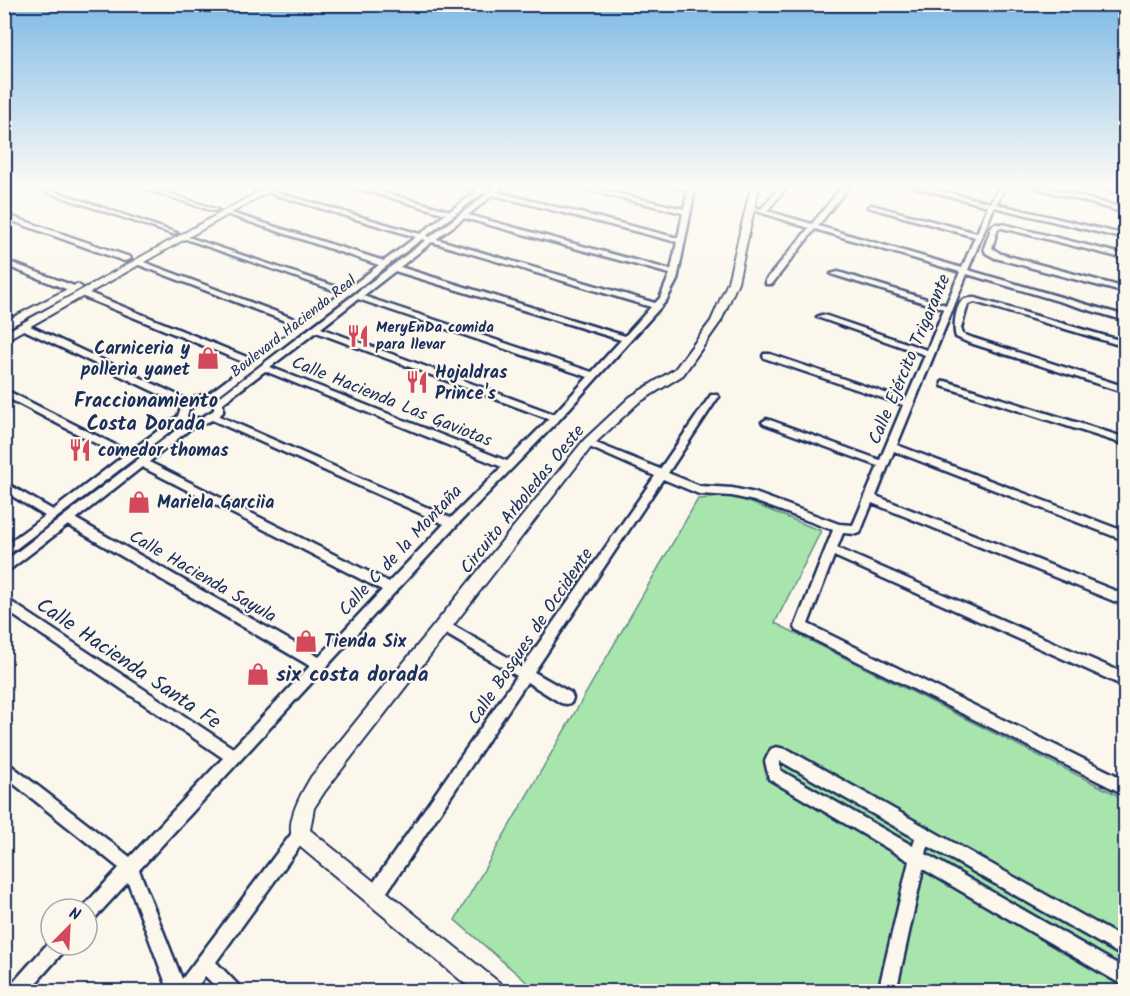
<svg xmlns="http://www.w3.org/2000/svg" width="1130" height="996" font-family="Kalam,sans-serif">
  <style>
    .green { fill: #a7e5ad; stroke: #618a86; stroke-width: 1.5 }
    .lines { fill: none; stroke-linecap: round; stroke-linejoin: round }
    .minor-casing { stroke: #1b2f5e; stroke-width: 5 }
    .tertiary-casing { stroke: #1b2f5e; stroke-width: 4 }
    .minor { fill: #fbf7ec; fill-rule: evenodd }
    .tertiary { fill: #fbf7ec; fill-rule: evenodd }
    .labels { text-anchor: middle; stroke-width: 4.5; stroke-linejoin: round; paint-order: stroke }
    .far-street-label { font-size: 15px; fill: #1b2f5e; stroke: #fbf7ec }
    .far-poi-label { font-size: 15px; font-weight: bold; fill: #1b2f5e; stroke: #fbf7ec; text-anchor: start }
    .poi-label { font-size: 18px; font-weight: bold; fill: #1b2f5e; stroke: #fbf7ec; text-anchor: start }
    .street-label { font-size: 18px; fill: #1b2f5e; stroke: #fbf7ec }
    .neighbourhood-label { font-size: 20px; font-weight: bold; fill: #1b2f5e; stroke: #fbf7ec }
    .near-street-label { font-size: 21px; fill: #1b2f5e; stroke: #fbf7ec }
    .near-poi-label { font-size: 21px; font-weight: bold; fill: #1b2f5e; stroke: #fbf7ec; text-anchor: start }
  </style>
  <rect width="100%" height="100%" fill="#fbf7ec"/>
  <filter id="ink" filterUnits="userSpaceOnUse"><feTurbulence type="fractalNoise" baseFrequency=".0167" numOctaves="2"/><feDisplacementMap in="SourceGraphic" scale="12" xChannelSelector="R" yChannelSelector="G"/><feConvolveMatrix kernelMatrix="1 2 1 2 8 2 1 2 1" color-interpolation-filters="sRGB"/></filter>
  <g filter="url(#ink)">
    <path class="green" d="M734 496 821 531 775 623 1125 799V991H537L455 920 698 499Z"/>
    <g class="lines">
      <g class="minor-casing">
        <path id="minor" d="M4 187H11L4 191Z
          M32 187H42L177 233 172 234Z
          M140 187H150L218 210 213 211Z
          M250 187H259V188L256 190Z
          M354 187H365L450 211 477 191 465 187H489L486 190 491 191 496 187H503L497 192 678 238 683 213 576 187H588L684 209 688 191 676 187H695V190L677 280 666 301 559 420 456 526 139 870 182 979 295 829 300 826 305 829 308 834 305 839 216 962 239 986 241 992H221L205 976 194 992H169L128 882 93 920 87 922V909H81L119 868 4 776V760L130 857 223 758 4 609V597L233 748 310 666 68 525 4 574V562L184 424 182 422 4 558V546L45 516 4 491V482L53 510 122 457 4 396V389L129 452 178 416 182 405 22 329V325H28L188 400 202 395H207L248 364 81 296V292H87L254 360 298 326 134 263 141 261 303 322 342 293 180 237 185 236 346 290 379 265 223 213 228 212 384 261 416 237 263 191 268 190 420 234 446 214ZM483 193 487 194 430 237 426 236ZM493 195 677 242 671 270 468 215ZM464 218 670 274 660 298 655 303 436 239ZM422 239 426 240 218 398 216 397ZM432 242 651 307 625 336 400 267ZM395 271 621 340 592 372 363 296ZM358 299 588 377 554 414 321 328ZM316 332 549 419 507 461 270 367ZM265 371 502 467 451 518 219 416 223 412V403ZM202 401 214 404V410L201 418H188L187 416 189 409ZM212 420 444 524 389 582 149 462 196 424H203ZM142 467 382 590 319 657 76 519Z
          M780 187H787L767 211 812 224 842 187H848L818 226 962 268 975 237 868 207 871 205 977 233 988 206 914 187H926L990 203 1000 187H1006L996 204 1126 235V239L994 207 968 270 1126 316V321L967 274 897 445 1126 532V541L894 451 876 496 1126 595V606L872 503 860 533 856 534 843 533 837 548 1126 674V687L834 556 808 624 1126 780V795L797 631 795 627 833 530 754 501 732 496 699 494 663 479 534 672 571 693 573 698 571 703 566 704 561 703 527 682 381 901 375 903 369 901 367 895 369 889 517 676 439 630 437 626 439 622 443 620 447 622 523 666 655 476 585 445 583 443 585 441H591L660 469 711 395H717L719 397 717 399 668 473 700 486 732 488 755 493 839 524 853 525 878 466 764 424 762 422 767 419 770 420 880 460 903 405 764 358 763 356 764 354H770L906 400 925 355 817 317 821 315H824L927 350 944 309 831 274 838 272 946 305 960 272 815 229 772 284H766V280L809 228 747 208 750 206 761 209Z
          M1034 187H1045L1126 209V213Z
          M4 214 130 257 131 259 124 261 4 218Z
          M995 224H1002L1126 255V259L1002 228H998L992 248 1001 254 1126 288V293L995 258 986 253 984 248 992 226Z
          M4 260 77 287 78 289 71 291 4 265Z
          M975 298 1126 342V347L975 302 968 304 961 328 963 334 973 338 1126 387V393L967 342 956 337C953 329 955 310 961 302 964 298 970 298 975 298Z
          M4 314 19 319 20 321 16 323 4 319Z
          M945 381 1126 438V445L942 386V382Z
          M776 747 789 750 1126 940V958L928 846 926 854 1126 969V987L923 869 896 992H878L909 861 769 779 765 761 771 749ZM780 761 915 838 913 846 780 770Z
          M51 940V945H66L64 951 28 992H8L10 986Z"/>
      </g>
      <g class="tertiary-casing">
        <path id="tertiary" d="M267 187H277L4 341V333Z
          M751 187H759L738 282 721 321 683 375 638 403 592 446 325 791 314 808 310 830 501 984 504 992H475L293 841C285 821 301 794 311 777L584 440 630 397 675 369 711 321 728 282Z
          M1099 187 1126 189V194L1100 189Z
          M77 284 82 287 80 289 4 330V322Z"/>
      </g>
      <use href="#minor" class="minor"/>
      <use href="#tertiary" class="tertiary"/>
    </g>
  </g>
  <linearGradient id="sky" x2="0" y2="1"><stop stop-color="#7fbae6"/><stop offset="0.57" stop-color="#fdfbf6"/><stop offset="1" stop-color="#fdfbf6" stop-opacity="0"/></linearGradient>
  <rect width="1130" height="327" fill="url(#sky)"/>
  <defs>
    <g id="restaurant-bare" transform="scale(1.8)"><path d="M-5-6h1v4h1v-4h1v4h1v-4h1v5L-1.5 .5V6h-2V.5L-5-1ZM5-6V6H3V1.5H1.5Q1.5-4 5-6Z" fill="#d1495b" stroke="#fbf7ec" stroke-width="2.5" paint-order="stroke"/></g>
    <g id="shop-bare" transform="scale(1.8)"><path d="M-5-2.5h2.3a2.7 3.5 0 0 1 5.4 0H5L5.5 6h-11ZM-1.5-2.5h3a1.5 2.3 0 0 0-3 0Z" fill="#d1495b" stroke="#fbf7ec" stroke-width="2.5" paint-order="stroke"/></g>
  </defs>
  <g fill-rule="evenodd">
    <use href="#restaurant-bare" x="358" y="336"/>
    <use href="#shop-bare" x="208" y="358"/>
    <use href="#restaurant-bare" x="417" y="382"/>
    <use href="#restaurant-bare" x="80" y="450"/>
    <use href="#shop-bare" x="139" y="502"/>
    <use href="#shop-bare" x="306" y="641"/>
    <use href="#shop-bare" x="258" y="674"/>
  </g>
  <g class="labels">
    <g class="far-street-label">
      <text transform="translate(293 326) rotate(-38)" y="5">Boulevard Hacienda Real</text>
    </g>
    <g class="far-poi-label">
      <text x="376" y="332">MeryEnDa comida<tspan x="376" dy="17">para llevar</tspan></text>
    </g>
    <g class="poi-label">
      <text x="190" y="354" text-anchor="end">Carniceria y<tspan x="190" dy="21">polleria yanet</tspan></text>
      <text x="435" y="378">Hojaldras<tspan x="435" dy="21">Prince's</tspan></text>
      <text x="98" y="456">comedor thomas</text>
      <text x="157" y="508">Mariela Garciia</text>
      <text x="324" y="647">Tienda Six</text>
    </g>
    <g class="street-label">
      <text transform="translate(909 359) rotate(-67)" y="6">Calle Ejército Trigarante</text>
      <text transform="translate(392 401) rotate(22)" y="6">Calle Hacienda Las Gaviotas</text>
      <text transform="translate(522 499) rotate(-51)" y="6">Circuito Arboledas Oeste</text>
      <text transform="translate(400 550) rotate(-47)" y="6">Calle C de la Montaña</text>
      <text transform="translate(203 576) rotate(30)" y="6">Calle Hacienda Sayula</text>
      <text transform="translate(530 636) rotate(-56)" y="6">Calle Bosques de Occidente</text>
    </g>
    <g class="neighbourhood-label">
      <text x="146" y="407">Fraccionamiento<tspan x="146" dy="23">Costa Dorada</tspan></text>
    </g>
    <g class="near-street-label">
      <text transform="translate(129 663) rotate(34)" y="7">Calle Hacienda Santa Fe</text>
    </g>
    <g class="near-poi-label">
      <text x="276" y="681">six costa dorada</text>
    </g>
  </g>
  <rect width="1130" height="996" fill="none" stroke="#fbf7ec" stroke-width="24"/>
  <rect x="12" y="12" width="1106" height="972" fill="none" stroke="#1b2f5e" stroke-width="2" filter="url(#ink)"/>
  <g transform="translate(69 927) rotate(24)"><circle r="28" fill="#fbf7ec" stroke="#a1a7b3" stroke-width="1.5"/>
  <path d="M0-4.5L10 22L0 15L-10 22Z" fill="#d1495b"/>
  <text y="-9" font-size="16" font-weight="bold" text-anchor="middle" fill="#1b2f5e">N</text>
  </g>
</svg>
